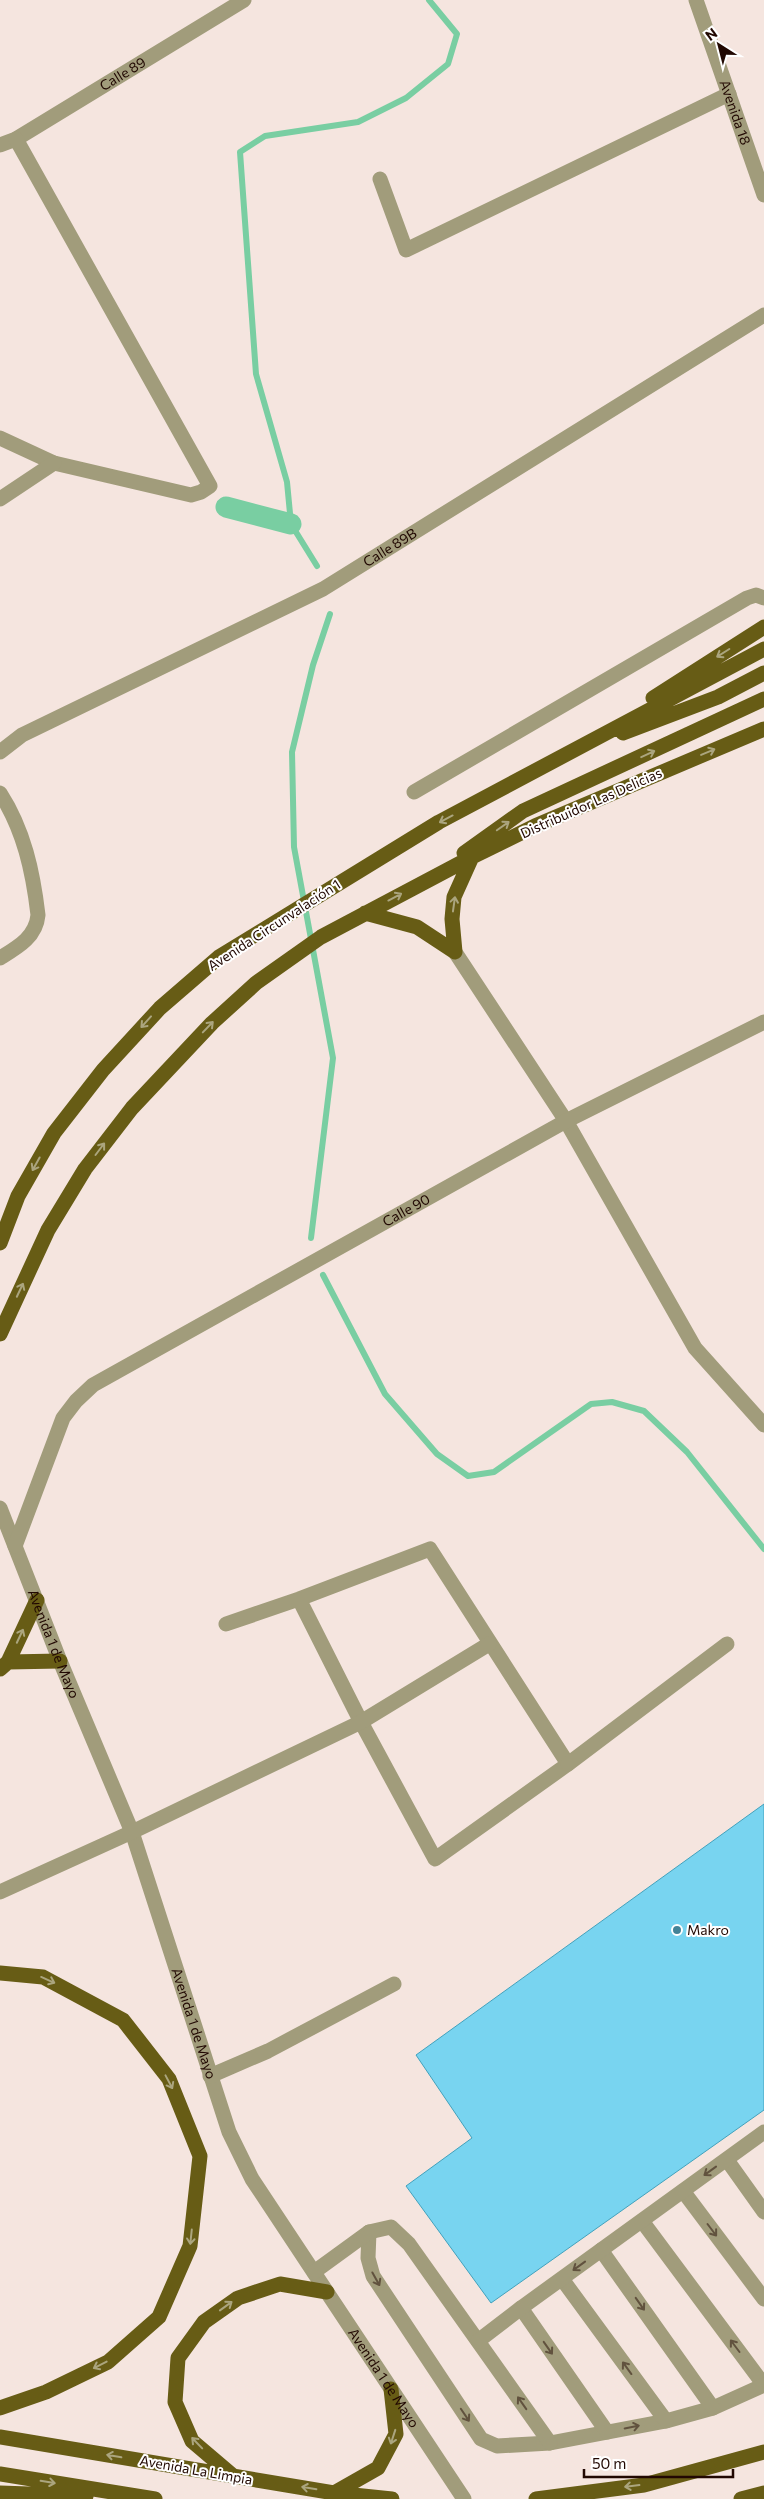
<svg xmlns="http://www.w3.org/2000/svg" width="764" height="2499" font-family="Commissioner,sans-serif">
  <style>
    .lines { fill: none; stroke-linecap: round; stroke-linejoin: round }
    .stream { stroke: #79cea2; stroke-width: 6 }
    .canal { stroke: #79cea2; stroke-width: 21 }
    .building { fill: #78d4f0; stroke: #42a1bc }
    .minor { stroke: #a19c7b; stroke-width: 15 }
    .major { stroke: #675c15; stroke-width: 15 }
    .oneway { stroke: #aba57e }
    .oneway2 { stroke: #61523e }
    .poi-dot { fill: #438397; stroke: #fff; stroke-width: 2 }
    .labels { text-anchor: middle; stroke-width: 4; stroke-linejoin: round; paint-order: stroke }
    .street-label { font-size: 14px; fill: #210802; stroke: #fff }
    .poi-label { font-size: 14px; fill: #210802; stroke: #fff; text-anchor: start }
  </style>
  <rect width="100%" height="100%" fill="#f5e5df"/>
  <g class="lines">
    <path class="stream" d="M317 566 291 524 287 482 256 374 240 152 265 136 358 122 406 98 448 64 457 34 429 0
      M311 1238 333 1058 294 847 292 752 313 665 330 614
      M323 1275 385 1394 437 1454 468 1476 494 1472 591 1404 612 1402 644 1411 687 1452 764 1549"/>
    <path class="canal" d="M226 507 291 524"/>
  </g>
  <path class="building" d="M764 1804V2110L491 2303 406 2186 472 2138 416 2055Z"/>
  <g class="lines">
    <g class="minor">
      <path id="s1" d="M696 0 764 195"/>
      <path id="s2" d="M0 145 16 139 244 0"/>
      <path d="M380 179 406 250 729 94"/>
      <path d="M0 438 54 463 191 495 201 492 210 486 16 139"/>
      <path d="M0 499 54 463"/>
      <path id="s3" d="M0 752 22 735 323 589 764 315"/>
      <path d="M414 792 747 598 756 595 764 598"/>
      <path d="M0 793C24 830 33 872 38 915 36 937 18 947 0 958"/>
      <path d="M455 952 566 1121 695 1348 764 1425"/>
      <path id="s4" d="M0 1508 60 1661 132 1832 229 2132 252 2179 464 2499"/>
      <path id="s5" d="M15 1546 63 1418 76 1401 93 1385 566 1121 764 1022"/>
      <path d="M226 1624 299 1599 430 1549 568 1764 435 1859 361 1722 299 1599"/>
      <path d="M568 1764 727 1644"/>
      <path d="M0 1892 132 1832 361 1722 489 1644"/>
      <path d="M210 2076 268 2051 394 1984"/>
      <path d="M727 2160 764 2212"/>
      <path d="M683 2191 764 2299"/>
      <path d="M642 2221 764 2385"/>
      <path d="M369 2232 368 2258 373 2276 481 2439 497 2446 550 2443 666 2421 713 2408 764 2385"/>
      <path d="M601 2250 713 2408"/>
      <path d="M314 2272 369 2232 391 2227 409 2244 550 2443"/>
      <path d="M562 2279 666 2421"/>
      <path d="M521 2308 607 2432"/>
      <path d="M478 2341 521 2308 764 2132"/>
    </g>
    <path class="major" d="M653 698 764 627
      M623 733 718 697 764 673
      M464 853 523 811 764 699
      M365 913 417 927 455 952
      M455 952 452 919 454 897 472 857
      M0 1243 18 1196 54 1133 103 1070 160 1008 219 957 439 822 764 649
      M0 1334 48 1230 85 1169 132 1108 212 1023 256 983 321 937 472 857 535 826 764 729
      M8 1662 60 1661
      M0 1669 8 1662 37 1600
      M0 1973 43 1977 123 2020 169 2079 200 2156 190 2246 159 2317 108 2362 46 2392 0 2408
      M0 2437 334 2493 392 2499
      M0 2474 155 2499
      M232 2475 192 2441 175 2402 178 2358 204 2322 238 2298 280 2284 327 2292
      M0 2493 86 2496
      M334 2493 378 2468 396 2434 391 2389
      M536 2499 644 2485 764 2452
      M741 2499 764 2493"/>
  </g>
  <defs><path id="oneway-shaft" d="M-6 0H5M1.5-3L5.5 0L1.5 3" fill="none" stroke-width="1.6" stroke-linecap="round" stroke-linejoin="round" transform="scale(1.25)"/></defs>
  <g class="oneway">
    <use href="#oneway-shaft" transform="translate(723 653) rotate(148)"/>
    <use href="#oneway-shaft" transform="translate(708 752) rotate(-23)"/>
    <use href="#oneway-shaft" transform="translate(648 754) rotate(-25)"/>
    <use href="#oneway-shaft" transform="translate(446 819) rotate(152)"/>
    <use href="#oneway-shaft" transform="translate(503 826) rotate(-35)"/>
    <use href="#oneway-shaft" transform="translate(395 897) rotate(-28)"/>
    <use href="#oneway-shaft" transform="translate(454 904) rotate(-82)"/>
    <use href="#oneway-shaft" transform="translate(146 1022) rotate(132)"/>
    <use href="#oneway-shaft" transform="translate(208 1027) rotate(-46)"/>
    <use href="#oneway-shaft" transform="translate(100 1149) rotate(-53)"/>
    <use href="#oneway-shaft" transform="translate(36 1164) rotate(119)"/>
    <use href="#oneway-shaft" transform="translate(20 1290) rotate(-65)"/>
    <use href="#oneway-shaft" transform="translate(20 1636) rotate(-65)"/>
    <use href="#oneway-shaft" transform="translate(48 1980) rotate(24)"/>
    <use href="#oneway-shaft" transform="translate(169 2082) rotate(62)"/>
    <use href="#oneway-shaft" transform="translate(191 2237) rotate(96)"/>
    <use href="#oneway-shaft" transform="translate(226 2306) rotate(-36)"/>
    <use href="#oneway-shaft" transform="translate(100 2365) rotate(153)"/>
    <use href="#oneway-shaft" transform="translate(393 2437) rotate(108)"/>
    <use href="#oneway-shaft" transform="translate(197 2443) rotate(-134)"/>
    <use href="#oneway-shaft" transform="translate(114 2456) rotate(-170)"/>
    <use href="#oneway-shaft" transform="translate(48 2482) rotate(9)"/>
    <use href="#oneway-shaft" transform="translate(632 2486) rotate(173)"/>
    <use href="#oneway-shaft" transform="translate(309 2488) rotate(-171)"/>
  </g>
  <g class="oneway2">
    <use href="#oneway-shaft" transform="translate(710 2171) rotate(144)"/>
    <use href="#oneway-shaft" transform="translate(712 2230) rotate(53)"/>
    <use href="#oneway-shaft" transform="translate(579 2266) rotate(144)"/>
    <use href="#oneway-shaft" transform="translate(376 2279) rotate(61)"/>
    <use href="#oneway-shaft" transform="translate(640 2304) rotate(55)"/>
    <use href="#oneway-shaft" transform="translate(735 2346) rotate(-127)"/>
    <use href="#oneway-shaft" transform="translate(548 2348) rotate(55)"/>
    <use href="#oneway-shaft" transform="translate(627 2368) rotate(-126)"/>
    <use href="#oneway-shaft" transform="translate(522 2403) rotate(-125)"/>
    <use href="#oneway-shaft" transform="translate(465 2415) rotate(56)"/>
    <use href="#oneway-shaft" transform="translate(632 2427) rotate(-11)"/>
  </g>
  <circle class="poi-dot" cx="677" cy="1930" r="5"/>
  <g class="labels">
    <g class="street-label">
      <text dy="5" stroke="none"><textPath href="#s2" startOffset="142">Calle 89</textPath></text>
      <text dy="5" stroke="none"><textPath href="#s1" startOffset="119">Avenida 18</textPath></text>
      <text dy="5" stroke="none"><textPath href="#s3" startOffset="441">Calle 89B</textPath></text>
      <text transform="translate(591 803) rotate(-24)" y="5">Distribuidor Las Delicias</text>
      <text transform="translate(274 925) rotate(-33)" y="5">Avenida Circunvalación 1</text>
      <text dy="5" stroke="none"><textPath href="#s5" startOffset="540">Calle 90</textPath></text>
      <text dy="5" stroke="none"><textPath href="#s4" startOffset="146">Avenida 1 de Mayo</textPath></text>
      <text dy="5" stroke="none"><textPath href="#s4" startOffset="551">Avenida 1 de Mayo</textPath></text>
      <text dy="5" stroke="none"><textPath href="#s4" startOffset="956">Avenida 1 de Mayo</textPath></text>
      <text transform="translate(196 2470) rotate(10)" y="5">Avenida La Limpia</text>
    </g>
    <g class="poi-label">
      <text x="687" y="1935">Makro</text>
    </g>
  </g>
  <g transform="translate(719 45) rotate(324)" stroke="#ffffff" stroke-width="4" paint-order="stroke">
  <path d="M0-4L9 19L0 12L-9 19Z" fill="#210802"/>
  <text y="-8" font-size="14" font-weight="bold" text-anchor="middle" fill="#210802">N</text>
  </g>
  <path d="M584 2469v8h149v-8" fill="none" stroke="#210802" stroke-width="2.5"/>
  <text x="592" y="2469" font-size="15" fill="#210802" stroke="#ffffff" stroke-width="4" paint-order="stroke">50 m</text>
</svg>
